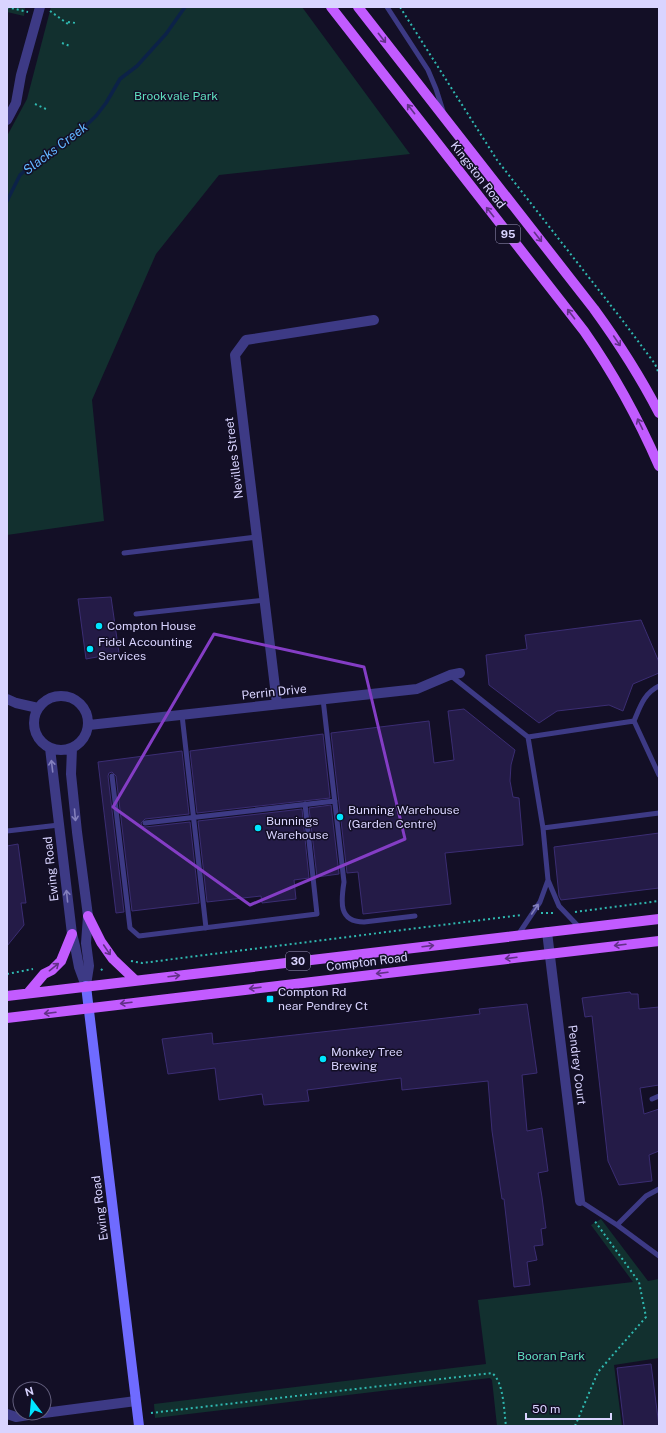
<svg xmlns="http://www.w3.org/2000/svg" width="666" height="1433" font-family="'Public Sans',sans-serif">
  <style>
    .green { fill: #12302f }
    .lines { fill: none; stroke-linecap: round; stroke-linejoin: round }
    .stream { stroke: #0c2248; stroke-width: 3.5 }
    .building { fill: #241b47; stroke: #3b2d73 }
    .path { stroke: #2fb8b0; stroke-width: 2; stroke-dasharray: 2 3; stroke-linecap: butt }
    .service { stroke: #3d3a85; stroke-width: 5 }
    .minor { stroke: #3d3a85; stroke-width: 10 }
    .secondary { stroke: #6f6bff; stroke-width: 10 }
    .primary { stroke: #c25bff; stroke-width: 10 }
    .oneway { stroke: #623188 }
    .oneway2 { stroke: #837fbc }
    .marked { fill: none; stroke: #843dc5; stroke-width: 3; stroke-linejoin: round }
    .poi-dot { fill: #00e5ff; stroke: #130f26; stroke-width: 1.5 }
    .labels { text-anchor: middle; stroke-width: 3; stroke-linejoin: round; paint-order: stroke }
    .shield { fill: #130f26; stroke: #9e99be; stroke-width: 1 }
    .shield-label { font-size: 11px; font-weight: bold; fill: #d9d4ff }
    .park-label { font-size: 12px; fill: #5fe0c0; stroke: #130f26 }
    .street-label { font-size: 12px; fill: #d9d4ff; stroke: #130f26 }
    .poi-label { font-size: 12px; fill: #d9d4ff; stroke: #130f26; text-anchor: start }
    .water-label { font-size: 13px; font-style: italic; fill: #62b6ff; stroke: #130f26 }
  </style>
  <rect width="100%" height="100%" fill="#130f26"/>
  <path class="green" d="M7 7 25 8 24 16 7 12Z
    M51 7H302L410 154 219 175 156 254 92 400 104 521 7 535V136L27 99Z
    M601 1219 648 1281 659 1279V1358L614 1365 622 1426H497L492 1380 490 1378 155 1418 154 1404 486 1364 478 1300 633 1282 591 1225Z"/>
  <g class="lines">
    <path class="stream" d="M7 201 20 175 37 160 78 133 96 116 106 103 120 79 137 66 166 34 185 7"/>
  </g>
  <path class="building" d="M111 597 119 653 86 659 78 599Z
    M641 620 659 662V673L633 684 623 711 609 705 557 711 539 723 489 685 486 655 527 649 525 635Z
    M464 709 515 750 511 765 510 781 513 797 519 798 523 845 445 853 451 904 363 914 358 872 347 873 331 733 429 721 434 763 454 760 448 711Z
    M323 734 330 798 197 813 190 751Z
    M182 751 189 814 145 819 141 823 142 826 145 827 190 822 199 903 132 911 116 776 112 772 109 773 108 776 124 912 116 913 98 762Z
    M331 805 339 874 317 877 309 808Z
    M302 809 309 878 294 880 296 899 262 903 261 896 207 902 198 821Z
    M659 833V888L561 900 559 896 554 847Z
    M18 844 26 903H21L24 925 7 946V846Z
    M630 992 631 994H638L639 1009 659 1007V1085L640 1088 644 1114 659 1109V1151L649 1155 652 1181 619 1185 608 1161 592 1016 585 1017 582 998Z
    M527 1004 537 1073 522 1075 527 1131 542 1128 548 1171 538 1173 542 1197 546 1228 541 1229 543 1245 534 1246 537 1260 527 1262 530 1285 514 1287 504 1199H502L492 1131 488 1081 402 1090 401 1078 307 1090 309 1101 264 1105 262 1094 219 1100 215 1068 168 1074 162 1039 212 1033 213 1044 394 1024 480 1014 479 1009Z
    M651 1364 659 1426H624L617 1368Z"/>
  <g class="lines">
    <path class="path" d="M7 7 28 12
      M400 7 497 160 623 321 655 364 659 374
      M50 11 68 24
      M68 22 76 23
      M62 43 70 46
      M35 104 46 109 47 107
      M575 912 659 901
      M541 913H555
      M131 961 142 963 521 915
      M101 969 104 972
      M7 974 33 969
      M151 1413 492 1373C504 1382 504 1412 506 1426
      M575 1426 598 1372 646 1317 639 1282 594 1220"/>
    <path class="service" d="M387 7 428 70 436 89 443 111
      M124 553 257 537
      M136 614 265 600
      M450 675 528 737
      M659 686C644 693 640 707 634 721L659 775
      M323 699 344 882C341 901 338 922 364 922L415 916
      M182 715 206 928
      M112 776 130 928 139 936 317 914 305 804
      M145 823 335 801
      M543 828 659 813
      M7 831 59 825
      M580 928 559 906 548 880 543 828 528 737 634 721
      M518 935 540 902 548 880
      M652 1099 659 1096
      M580 1201 617 1225 659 1256
      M617 1225 646 1196 659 1189"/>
    <path class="minor" d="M7 120 16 103 21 75 40 7
      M34 723a27 27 0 1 1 54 0a27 27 0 1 1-54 0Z
      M7 699 16 703 38 708
      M277 704 235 355 246 340 374 320
      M89 725 417 689 450 675 460 673
      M50 748 72 934 75 946 79 967 86 986
      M72 748 71 774 77 832 88 916 86 943 89 966 86 985
      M547 932 580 1201
      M44 1413 136 1401
      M7 1414 16 1417 41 1413"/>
    <path class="secondary" d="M86 986 139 1426"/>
    <path class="primary" d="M331 7 584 331C614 374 638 418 659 466
      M358 7 594 309C618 342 640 376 659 413
      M88 916 101 942 113 959 135 980
      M28 993 44 974 52 970 61 961 72 934
      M7 996 659 919
      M7 1018 659 941"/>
  </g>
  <defs><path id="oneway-shaft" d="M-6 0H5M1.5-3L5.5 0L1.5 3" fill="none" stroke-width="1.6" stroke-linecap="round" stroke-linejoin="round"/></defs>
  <g class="oneway">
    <use href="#oneway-shaft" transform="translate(382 38) rotate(52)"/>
    <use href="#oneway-shaft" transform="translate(411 109) rotate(-128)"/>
    <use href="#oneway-shaft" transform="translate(490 212) rotate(-128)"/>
    <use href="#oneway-shaft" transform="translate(538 237) rotate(52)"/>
    <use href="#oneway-shaft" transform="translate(571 314) rotate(-127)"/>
    <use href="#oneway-shaft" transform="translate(617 341) rotate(56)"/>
    <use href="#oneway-shaft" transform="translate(640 424) rotate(-116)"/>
    <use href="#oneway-shaft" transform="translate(620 945) rotate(173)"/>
    <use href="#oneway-shaft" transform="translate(428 946) rotate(-7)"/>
    <use href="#oneway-shaft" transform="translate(107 950) rotate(56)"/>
    <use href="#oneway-shaft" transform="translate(511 958) rotate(173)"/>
    <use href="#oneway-shaft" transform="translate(54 967) rotate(-39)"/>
    <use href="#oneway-shaft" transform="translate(382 973) rotate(173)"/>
    <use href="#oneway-shaft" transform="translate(174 976) rotate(-7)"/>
    <use href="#oneway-shaft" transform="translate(255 988) rotate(173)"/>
    <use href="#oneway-shaft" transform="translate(126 1003) rotate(173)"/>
    <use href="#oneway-shaft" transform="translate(50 1013) rotate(173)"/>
  </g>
  <g class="oneway2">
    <use href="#oneway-shaft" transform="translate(52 766) rotate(-97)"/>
    <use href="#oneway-shaft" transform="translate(75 815) rotate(85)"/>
    <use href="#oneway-shaft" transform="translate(67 896) rotate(-96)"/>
    <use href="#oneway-shaft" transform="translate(535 909) rotate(-56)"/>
  </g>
  <path class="marked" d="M214 634 364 667 405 839 250 905 113 807Z"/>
  <g class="poi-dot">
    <circle cx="99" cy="626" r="4"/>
    <circle cx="90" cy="649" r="4"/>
    <circle cx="340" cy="817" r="4"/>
    <circle cx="258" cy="828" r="4"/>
    <rect x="266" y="995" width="8" height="8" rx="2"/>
    <circle cx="323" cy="1059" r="4"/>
  </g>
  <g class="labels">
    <g class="shield">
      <rect x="496" y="225" width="24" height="18" rx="3"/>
      <rect x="286" y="952" width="24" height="18" rx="3"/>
    </g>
    <g class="shield-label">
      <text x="508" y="238">95</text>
      <text x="298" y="965">30</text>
    </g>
    <g class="park-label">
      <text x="176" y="100">Brookvale Park</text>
      <text x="551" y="1360">Booran Park</text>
    </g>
    <g class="street-label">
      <text transform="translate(478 175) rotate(52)" y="4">Kingston Road</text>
      <text transform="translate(234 458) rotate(-97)" y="4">Nevilles Street</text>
      <text transform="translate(274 692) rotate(-6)" y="4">Perrin Drive</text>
      <text transform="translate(51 869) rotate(-96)" y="4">Ewing Road</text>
      <text transform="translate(367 962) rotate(-7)" y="4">Compton Road</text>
      <text transform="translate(577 1065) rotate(83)" y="4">Pendrey Court</text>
      <text transform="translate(100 1208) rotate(-97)" y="4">Ewing Road</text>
    </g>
    <g class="poi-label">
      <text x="107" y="630">Compton House</text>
      <text x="98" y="646">Fidel Accounting<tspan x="98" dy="14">Services</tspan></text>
      <text x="348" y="814">Bunning Warehouse<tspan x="348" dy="14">(Garden Centre)</tspan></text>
      <text x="266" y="825">Bunnings<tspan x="266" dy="14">Warehouse</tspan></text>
      <text x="278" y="996">Compton Rd<tspan x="278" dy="14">near Pendrey Ct</tspan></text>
      <text x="331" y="1056">Monkey Tree<tspan x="331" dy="14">Brewing</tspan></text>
    </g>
    <g class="water-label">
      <text transform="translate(55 148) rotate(-37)" y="5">Slacks Creek</text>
    </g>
  </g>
  <rect width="666" height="1433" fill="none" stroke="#d9d4ff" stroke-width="16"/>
  <g transform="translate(32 1401) rotate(344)"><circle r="19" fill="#130f26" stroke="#625e7d"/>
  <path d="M0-3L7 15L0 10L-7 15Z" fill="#00e5ff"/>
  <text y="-6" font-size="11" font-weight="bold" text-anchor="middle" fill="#d9d4ff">N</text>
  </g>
  <path d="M526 1413v6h85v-6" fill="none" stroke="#d9d4ff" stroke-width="2"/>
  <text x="532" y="1413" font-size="12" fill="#d9d4ff" stroke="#130f26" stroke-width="3" paint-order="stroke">50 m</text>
</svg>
